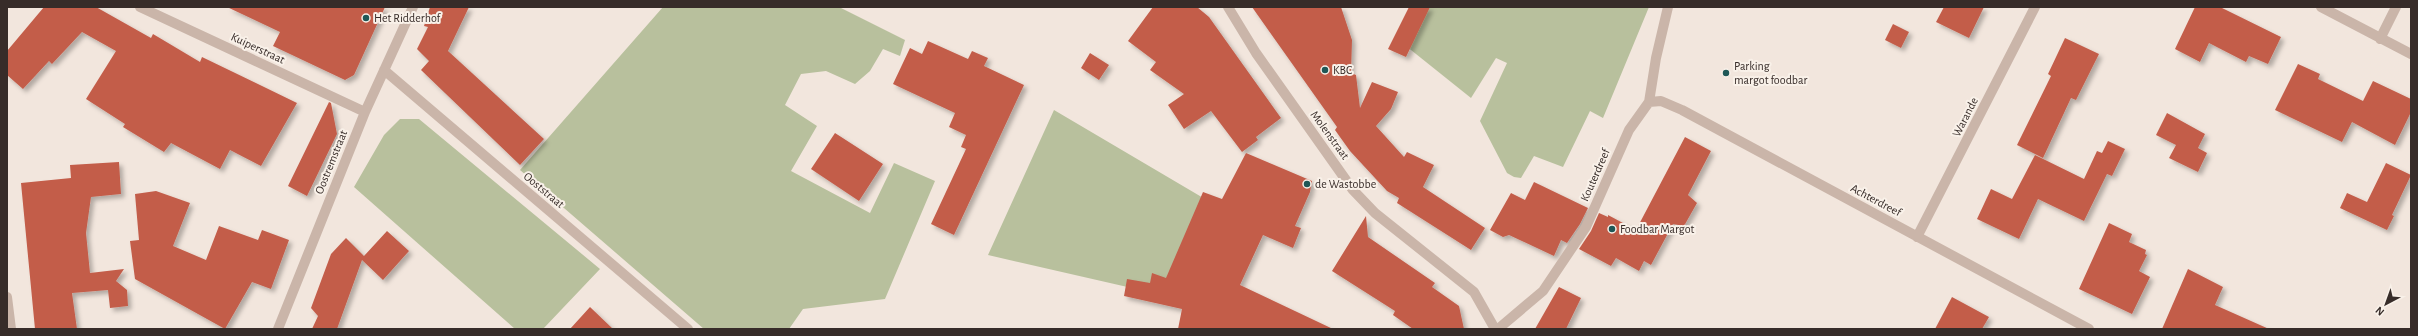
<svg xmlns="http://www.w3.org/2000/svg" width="2418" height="336" font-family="'Alegreya Sans',sans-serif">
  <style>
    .green { fill: #b8c09d }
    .building { fill: #c35d4a; filter: url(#shadow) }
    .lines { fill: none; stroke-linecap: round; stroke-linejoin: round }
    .minor { stroke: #cab5a9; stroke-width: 10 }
    .tertiary { stroke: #cab5a9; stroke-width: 10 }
    .poi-dot { fill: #1f5756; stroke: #f9f1e9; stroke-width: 1.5 }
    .labels { text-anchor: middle; stroke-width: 4; stroke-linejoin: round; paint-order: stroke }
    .poi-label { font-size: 12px; fill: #372c29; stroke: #f9f1e9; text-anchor: start }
    .street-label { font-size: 12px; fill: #372c29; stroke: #f9f1e9 }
  </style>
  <defs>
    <filter id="shadow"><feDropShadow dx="3.5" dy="3.5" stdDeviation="2" flood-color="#0004"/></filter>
  </defs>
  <rect width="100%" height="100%" fill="#f2e6dd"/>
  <path class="green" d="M663 7H839L905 40 900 56 883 49 870 71 855 84 826 71 801 74 785 105 817 126 791 171 870 213 894 163 935 181 885 299 803 309 789 329H704L520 170Z
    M1422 7H1649L1603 118 1590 111 1563 167 1534 156 1521 178 1514 177 1507 173 1480 121 1507 63 1496 58 1471 98 1406 46Z
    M1054 110 1222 209 1193 302 988 255Z
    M400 119H419L600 269 543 329H515L354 187 384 135Z"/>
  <path class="building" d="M44 7H96L151 38 153 34 200 62 202 57 297 103 261 166 230 150 220 169 171 143 164 152 123 127 125 124 86 99 116 51 82 32 52 64 49 61 23 89 7 75V51Z
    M227 7H385L354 75 345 80 273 46 280 32Z
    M430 7H469L448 51 544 139 520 165 421 70 429 61 417 49 428 27 424 26Z
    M1153 7H1197L1209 17 1281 118 1256 137 1258 140 1242 152 1211 111 1184 129 1168 105 1184 94 1150 70 1156 62 1128 41Z
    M1252 7H1341L1352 40 1351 73 1356 75 1360 108 1372 82 1398 92 1391 109 1376 126 1404 157 1407 152 1434 165 1423 187 1485 228 1471 250 1397 203 1399 198 1387 191 1350 151 1335 130 1337 127Z
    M1409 7H1430L1406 57 1388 49Z
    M1944 7H1984L1969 38 1936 22Z
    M2195 7H2220L2281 37 2268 64 2249 56 2246 62 2209 43 2200 62 2175 49Z
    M1893 24 1909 32 1901 48 1885 40Z
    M2065 38 2099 54 2076 100 2071 98 2043 158 2017 145 2051 76 2048 74Z
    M928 41 968 59 972 51 988 58 984 66 1024 85 954 235 931 224 966 149 961 147 966 135 949 127 955 113 893 84 910 48 922 54Z
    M1090 53 1109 65 1099 80 1081 68Z
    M2298 64 2320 74 2318 79 2363 101 2373 81 2411 99V112L2395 145 2352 122 2342 142 2275 110Z
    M329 102 331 103 337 134 307 196 288 186Z
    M2167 113 2205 134 2198 148 2207 153 2198 172 2169 158 2176 145 2156 135Z
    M835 133 883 164 859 201 811 169Z
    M1685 137 1711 151 1688 195 1697 203 1684 226 1673 224 1651 265 1644 261 1639 271 1616 258 1611 266 1579 249 1591 231 1599 213 1608 217V215L1636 230Z
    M2108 141 2125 149 2112 176 2107 174 2084 221 2038 199 2019 239 1977 219 1991 189 2012 199 2035 155 2084 179 2097 151 2102 153Z
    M1246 153 1312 181 1310 192 1295 226 1301 228 1293 248 1263 235 1240 285 1333 329H1178L1182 309 1124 296 1127 279 1150 283 1152 273 1166 278 1203 192 1222 199Z
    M119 162 121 194 91 197 86 233 90 273 124 269 116 281 127 290 128 306 110 308 108 290 72 293 77 329H35L21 183 71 178 70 165Z
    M2386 163 2411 175 2392 215 2394 216 2387 230 2340 208 2347 193 2367 202Z
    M1534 182 1588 208 1580 224 1567 243 1561 240 1554 256 1509 235 1503 237 1490 230 1511 193 1525 200Z
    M156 191 190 203 173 246 206 260 219 226 258 240 262 230 289 240 271 289 252 282 225 329 135 279 130 241 139 240 135 194Z
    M1366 216 1368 237 1435 283 1432 287 1459 306 1464 329H1413L1393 315 1395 311 1332 271Z
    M2109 223 2132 234 2129 242 2146 250 2145 254 2147 255 2139 271 2150 277 2132 314 2079 289Z
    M387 231 409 251 383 280 362 260 337 329H312L318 316 311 308 331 254 346 238 364 256Z
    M2188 269 2223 287 2215 305 2269 329H2162Z
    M1559 287 1581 298 1566 329H1535Z
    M1952 297 1989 317 1982 329H1935Z
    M590 307 613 329H570Z"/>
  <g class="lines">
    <path class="minor" d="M140 7 365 112
      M2321 7 2411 54
      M2380 39 2396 7
      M384 70 688 329
      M1649 102 1661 101 1682 110 2089 329
      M1917 237 2035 7
      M7 297 11 329
      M278 329 365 112 413 7
      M1498 329 1543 291 1586 227 1629 130 1649 102 1656 58 1668 7"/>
    <path class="tertiary" d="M1228 7 1256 53 1353 190 1375 213 1474 292 1495 329"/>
  </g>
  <g class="poi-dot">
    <circle cx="366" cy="18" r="4"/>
    <circle cx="1325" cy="70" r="4"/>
    <circle cx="1726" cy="73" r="4"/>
    <circle cx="1307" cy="184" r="4"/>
    <circle cx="1612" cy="229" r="4"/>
  </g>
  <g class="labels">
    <g class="poi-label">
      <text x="374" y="22">Het Ridderhof</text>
      <text x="1734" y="70">Parking<tspan x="1734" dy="14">margot foodbar</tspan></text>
      <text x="1333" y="74">KBC</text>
      <text x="1315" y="188">de Wastobbe</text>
      <text x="1620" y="233">Foodbar Margot</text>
    </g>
    <g class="street-label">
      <text transform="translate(258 48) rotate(25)" y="4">Kuiperstraat</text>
      <text transform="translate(1965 117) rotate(-63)" y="4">Warande</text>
      <text transform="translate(1330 135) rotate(54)" y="4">Molenstraat</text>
      <text transform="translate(331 162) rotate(-68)" y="4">Oostremstraat</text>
      <text transform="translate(1595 175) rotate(-66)" y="4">Kouterdreef</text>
      <text transform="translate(544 190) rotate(40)" y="4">Ooststraat</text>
      <text transform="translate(1876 200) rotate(28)" y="4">Achterdreef</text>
    </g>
  </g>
  <rect width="2418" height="336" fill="none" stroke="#372c29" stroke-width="16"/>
  <g transform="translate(2386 304) rotate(221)" stroke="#f9f1e9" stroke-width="3" paint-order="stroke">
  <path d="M0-3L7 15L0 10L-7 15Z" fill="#372c29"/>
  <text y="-6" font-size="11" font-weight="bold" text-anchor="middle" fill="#372c29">N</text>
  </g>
</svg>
